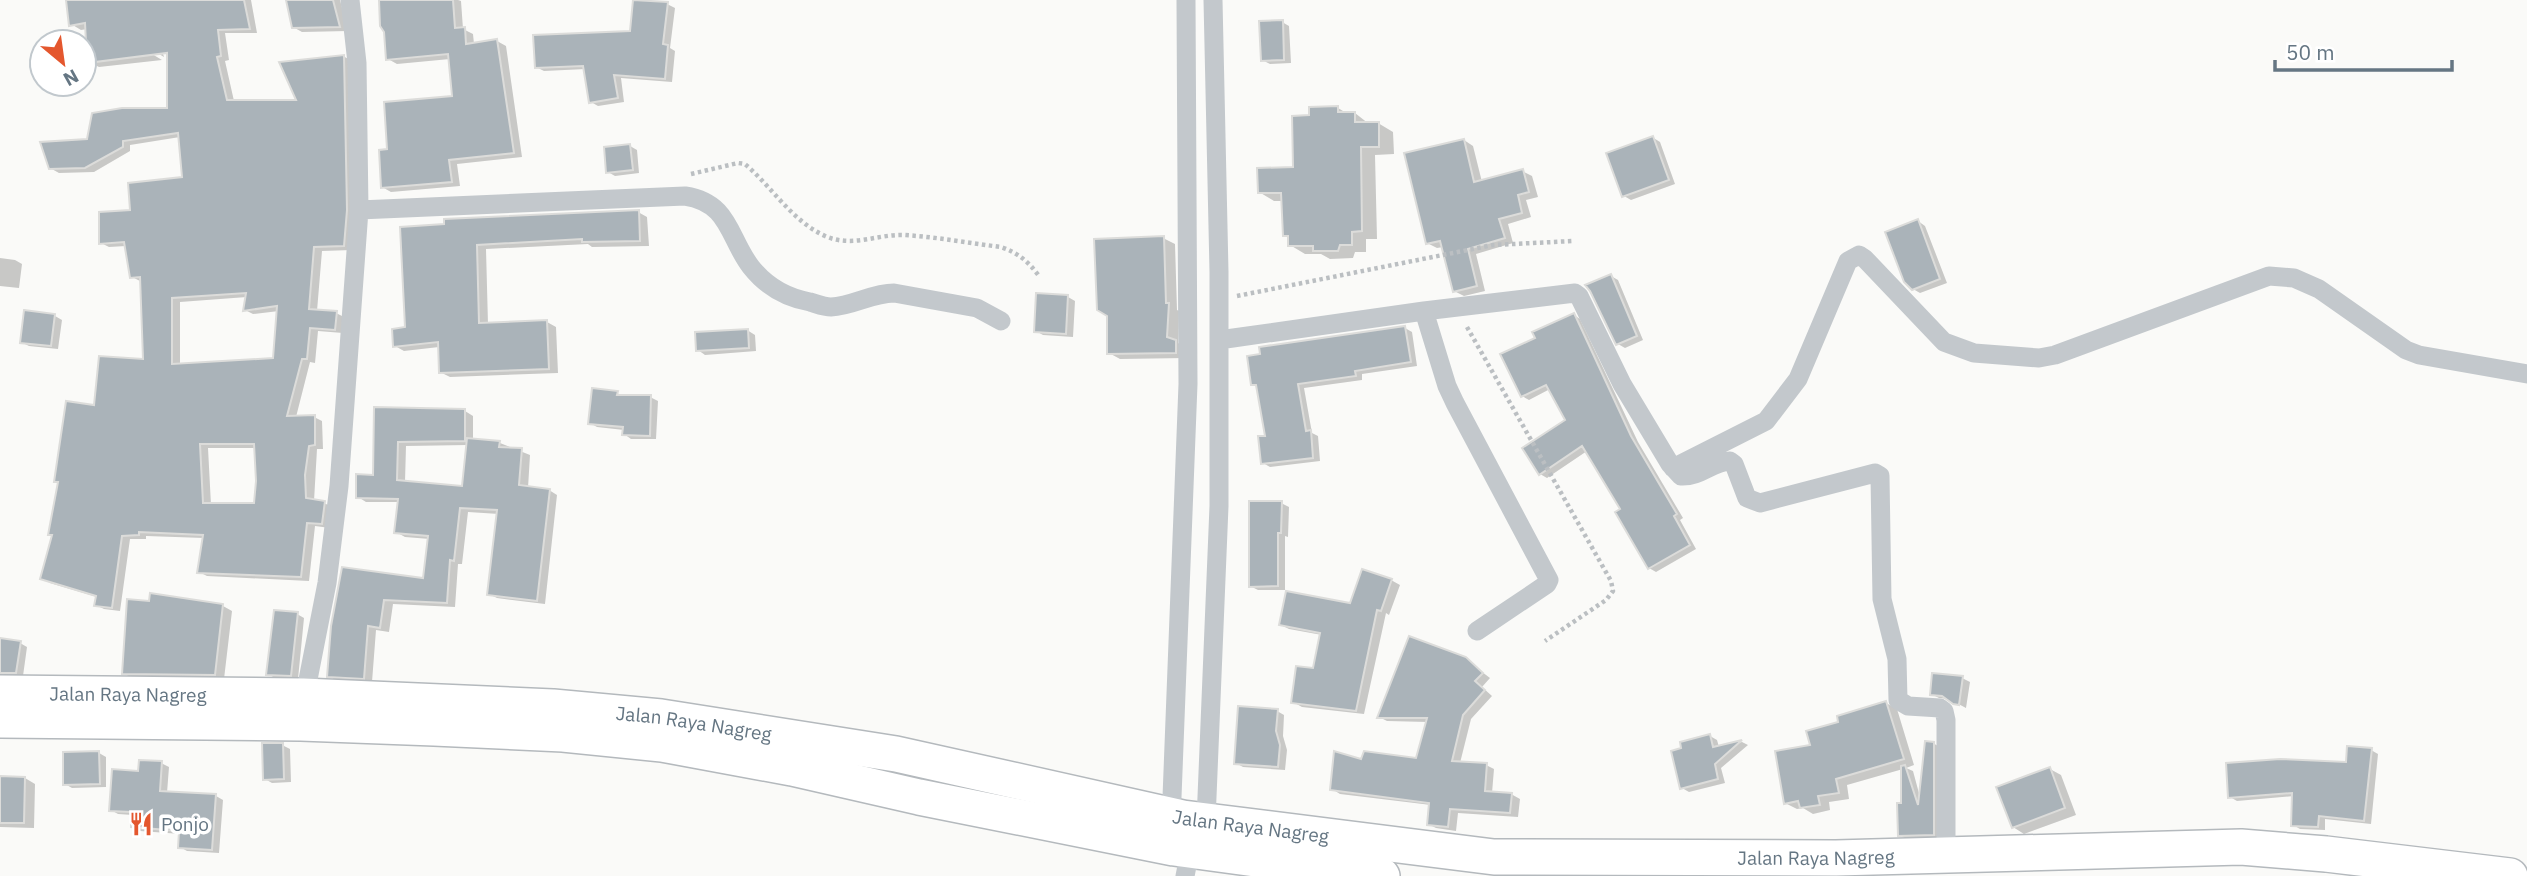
<svg xmlns="http://www.w3.org/2000/svg" width="2527" height="876" font-family="'IBM Plex Sans',sans-serif">
  <style>
    .shadow { fill: #0003; fill-rule: evenodd }
    .building { fill: #aab3b9; stroke: #dcdcda; stroke-width: 2; fill-rule: evenodd }
    .lines { fill: none; stroke-linecap: round; stroke-linejoin: round }
    .highway-casing { stroke: #b4b9bd; stroke-width: 38 }
    .path { stroke: #bbbfc2; stroke-width: 4.5; stroke-dasharray: 3.5 3.5; stroke-linecap: butt }
    .street { stroke: #c3c8cc; stroke-width: 19 }
    .highway { stroke: #fff; stroke-width: 35 }
    .labels { text-anchor: middle; stroke-width: 7; stroke-linejoin: round; paint-order: stroke }
    .street-label { font-size: 19px; fill: #657683; stroke: #fff }
    .poi-label { font-size: 19px; fill: #657683; stroke: #fff; text-anchor: start }
  </style>
  <rect width="100%" height="100%" fill="#fafaf8"/>
  <path class="shadow" d="M68 0H147L164 57 149 48 147 51 162 60 99 67 89 62 87 29 81 30 71 24Z
    M164 0H251L257 33H225L229 60 225 61 234 101 298 102 343 56 352 61V250L322 251 317 311 336 313 344 317 343 333 318 331 315 363 310 362 296 417H314L322 421 323 449H317L314 501 324 503 332 507 330 528 315 526 309 581 207 576 199 572 204 538 146 536V539H130L120 611 104 609 96 605 97 597 50 583 42 578 96 407 145 361 142 282 132 277 126 246 109 247 101 243 132 211 184 178 180 137 130 145V151L94 172 59 173 50 168 89 141 168 110V55L164 52ZM247 297 245 310 253 314 279 311 275 360 180 366V302ZM208 448H256V505H211Z
    M288 0H340L348 31 302 32 293 27Z
    M396 0H458L461 1 463 29 473 34 474 44 497 41 506 46 522 157 457 164 460 186 391 192 382 187 389 151 454 97 450 59 397 64 388 59Z
    M667 4 675 8 670 48 675 51 672 82 621 78 624 102 598 106 591 102 586 69 544 71 536 67 631 32Z
    M1282 22 1289 26 1291 63 1270 64 1262 60Z
    M1338 108 1348 114 1355 113 1369 124 1378 123 1393 132 1394 154 1375 155 1377 239H1366V252H1355L1353 258 1330 259 1321 254H1305L1290 245V238L1284 235 1283 201H1274L1259 192 1295 169 1311 117Z
    M1652 137 1660 142 1675 184 1631 200 1624 196Z
    M1464 140 1473 146 1482 182 1522 171 1532 176 1538 197 1526 200 1531 217 1508 224 1513 243 1476 254 1485 291 1464 296 1454 291 1443 247 1437 248 1427 243Z
    M630 146 637 150 639 173 615 176 608 172Z
    M638 212 647 217 649 246 592 247 588 244 486 249 488 324 547 322 556 327 558 373 450 377 440 372 439 347 404 351 395 346 407 329 402 229Z
    M1918 221 1925 226 1947 283 1920 293 1913 289Z
    M1163 238 1175 244 1177 310 1179 311 1178 343 1186 348V358L1120 359 1109 353Z
    M0 258 15 260 22 264 19 288 0 286Z
    M1611 276 1618 280 1643 340 1625 348 1618 344Z
    M1068 297 1075 301 1073 337 1043 335 1036 331Z
    M1574 315 1580 319 1638 442 1683 518 1680 520 1696 549 1656 572 1649 568 1622 510 1587 451 1547 478 1540 474 1567 420 1550 389 1529 400 1522 396 1537 338Z
    M55 316 62 320 58 349 29 346 21 342Z
    M1405 328 1412 332 1417 366 1362 374V380L1304 388 1312 433 1318 436 1320 461 1270 467 1263 463 1267 437 1258 388 1253 384 1262 355Z
    M747 330 755 335 756 351 705 355 698 350Z
    M617 393 624 397H650L658 401 656 439H631L624 434V430L597 427 590 423Z
    M376 409 465 411 473 416V441L500 443 530 455 528 488 549 490 557 495 545 604 497 598 489 594 499 514 468 512 462 564H458L455 607 393 604 389 632 376 630 372 682 337 681 329 676 343 569 425 580 430 539 405 537 396 532 399 502H366L358 497 375 477ZM468 445 464 488 405 482 406 446Z
    M1281 503 1289 507 1288 537 1285 536V590H1258L1250 586Z
    M1391 580 1400 585 1389 615 1386 613 1364 714 1302 707 1293 702 1314 670 1322 635 1289 629 1281 625 1352 605Z
    M223 606 232 611 224 679 132 678 123 673Z
    M297 614 304 618 298 679 275 678 268 674Z
    M0 640 20 643 27 647 23 676 0 679Z
    M1465 659 1490 678 1482 687 1492 696 1471 719 1460 763 1486 765 1494 769 1492 793 1511 794 1520 799 1518 817 1458 813 1456 831 1436 828 1428 824 1431 805 1340 794 1332 789 1362 761 1418 760 1428 722 1387 721 1379 717Z
    M1962 678 1970 682 1966 708 1949 699 1939 698 1931 694Z
    M1886 703 1897 709 1914 765 1906 768 1913 771 1920 797 1933 743 1941 748V838L1907 839 1900 835 1903 769 1847 785 1849 799 1829 802 1830 810 1813 814 1803 808 1797 809 1785 803 1813 746 1841 723Z
    M1277 711 1284 715 1283 736 1287 750 1285 770 1243 767 1236 763Z
    M1710 736 1717 740 1719 747 1742 742 1748 745 1721 768 1725 783 1689 792 1682 788Z
    M282 745 290 749 291 782 272 783 265 779Z
    M2371 750 2378 754 2371 824 2325 819V830L2300 829 2293 825 2294 796 2237 801 2230 797 2348 764Z
    M99 753 106 757V787L72 788 65 784Z
    M161 763 169 767 167 793 216 796 223 800 219 853 187 851 180 847 181 834 140 831 132 827 133 815 118 814 111 810 140 773Z
    M2050 769 2061 775 2076 815 2024 834 2013 827Z
    M0 778H25L35 784 34 828 0 827Z"/>
  <path class="building" d="M66 0H244L250 29 218 30 221 56 217 57 227 100H296L279 62 344 55 347 210 344 246 314 247 309 309 337 311 335 330 310 328 307 359H302L287 416 315 415V445L309 446 305 475 306 498 325 501 322 524 307 523 301 577 197 573 203 535 139 532V535L122 536 112 608 94 606 96 596 40 579 52 535H48L58 482H54L66 401 94 405 99 356 143 359 140 277 130 278 124 242 99 244V212L130 210 128 183 182 177 178 133 123 141V147L85 168 49 169 40 142 87 139 92 113 122 108H167V53L87 63 85 23 69 26ZM246 293 243 311 277 306 273 358 172 364V298ZM200 444H254L256 481 254 503H203Z
    M286 0H333L340 27 292 28Z
    M379 0H453L455 28 465 27 466 44 497 39 514 153 449 160 452 182 381 188 379 150 387 149 384 102 452 96 448 54 386 60 384 32 380 26Z
    M633 0 668 2 663 44 668 45 665 79 614 75 618 98 589 103 583 66 535 68 533 35 630 31Z
    M1283 20 1284 60 1261 61 1259 21Z
    M1338 106V112H1355V122H1379V147H1361L1362 231 1352 232V245H1340L1338 251H1313V246H1288V236H1283L1281 193H1258L1257 168 1293 167 1292 116 1309 115V107Z
    M1653 136 1669 180 1622 197 1606 153Z
    M1464 139 1474 182 1523 169 1529 192 1518 195 1522 213 1499 219 1505 238 1468 249 1477 286 1453 292 1440 241 1426 244 1404 153Z
    M630 144 633 170 606 173 604 147Z
    M639 210 640 241 582 242V239L477 245 479 323 547 320 549 369 439 373 438 342 393 347 392 329 405 327 400 227 444 224V219Z
    M1918 219 1940 279 1912 290 1904 282 1885 232Z
    M1164 236 1166 303H1169L1167 337 1176 340V353L1107 354V316L1097 310 1094 239Z
    M1611 274 1637 336 1616 345 1590 291 1585 285Z
    M1036 293 1068 295 1066 334 1034 332Z
    M24 310 55 314 51 346 20 343Z
    M1574 313 1631 436 1677 514 1674 516 1690 545 1648 569 1615 512 1620 509 1582 446 1539 475 1522 448 1565 420 1546 385 1521 397 1500 354 1535 338 1532 332Z
    M1405 326 1411 362 1355 371 1356 376 1298 384 1306 431 1311 430 1313 458 1261 464 1258 436H1265L1256 385H1251L1247 356 1260 354 1259 347Z
    M748 329 749 348 696 351 695 332Z
    M592 388 618 391 617 395H651L650 436 622 435 623 427 588 424Z
    M374 407 465 409V441L398 442 397 480 462 486 467 438 500 441 499 447 522 448 519 485 550 489 537 601 487 595 497 510 460 508 454 561 450 560 447 603 384 600 380 628 368 626 364 679 327 677 331 626 342 567 423 578 428 536 394 533 398 499 356 498V474L373 475Z
    M1249 501H1282L1281 533H1278V586L1249 587Z
    M1362 569 1392 579 1381 611 1377 610 1356 711 1291 703 1296 666 1313 668 1320 633 1279 625 1286 591 1350 603Z
    M150 593 223 604 215 675 122 674 127 599 149 601Z
    M274 610 298 612 291 676 266 675Z
    M1409 636 1466 657 1483 673 1475 681 1485 690 1463 715 1452 761 1487 763 1485 791 1512 793 1510 813 1450 809 1448 827 1427 825 1429 803 1330 790 1334 751 1361 759 1364 751 1416 758 1427 718H1377Z
    M0 638 21 641 16 673H0Z
    M1932 673 1963 676 1959 705 1953 704 1942 696 1930 695Z
    M1886 701 1904 759 1836 779 1839 793 1818 796 1820 805 1800 808 1798 801 1784 804 1775 751 1810 745 1806 731 1838 722 1837 716Z
    M1238 706 1278 709 1276 731 1280 745 1278 767 1234 764Z
    M1710 734 1713 747 1742 740 1715 764 1718 779 1680 789 1671 751 1681 748 1680 742Z
    M1925 741 1934 742V835L1898 836 1897 803H1901V766L1905 765 1918 805Z
    M262 743H283L284 779 263 780Z
    M2347 746 2372 748 2364 821 2319 816 2318 827 2291 826 2292 793 2228 798 2226 763 2280 759 2346 762Z
    M99 751 100 784 63 785V752Z
    M139 760 162 761 160 791 216 794 212 850 178 848 179 831 131 827V812L109 811 112 769 138 771Z
    M2050 767 2065 808 2012 828 1996 787Z
    M0 776 25 777 24 823H0Z"/>
  <g class="lines">
    <g class="highway-casing">
      <g id="highway">
        <path id="s1" d="M0 693 303 696 553 707 661 717 896 754 1183 818 1494 857 1836 858 2241 847 2326 854 2510 876"/>
        <path d="M0 720 301 723 434 728 563 734 662 744 792 768 919 797 1174 848 1382 876"/>
      </g>
    </g>
    <path class="path" d="M691 174 738 163 745 164C772 187 792 221 825 236 852 248 877 234 904 235 937 237 969 243 1001 247 1018 253 1028 261 1039 276
      M1237 296 1493 245 1573 241
      M1467 327 1611 581 1613 591 1606 600 1545 641"/>
    <path class="street" d="M359 210 685 196C730 203 728 237 751 267 766 286 787 298 810 302 817 304 824 307 831 307 853 306 872 293 894 293L977 308 1001 321
      M1424 311 1575 293 1579 296 1622 384 1670 464 1681 476C1700 477 1712 462 1730 461L1734 464 1747 498 1760 503 1875 473 1880 476 1882 599 1897 659 1898 700 1908 706 1940 708 1944 711 1946 720V855
      M1219 340 1424 311 1447 386 1455 403 1549 580 1547 584 1477 631
      M1673 468 1766 421 1798 379 1848 261 1859 255 1865 259 1944 342 1974 353 2039 358 2055 355 2269 276 2294 278 2319 289 2406 350 2419 355 2527 374
      M303 705 327 583 339 486 359 210 357 63 350 0
      M1171 823 1188 384 1186 0
      M1185 876 1187 866 1201 851 1206 821 1219 506V272L1213 0"/>
    <use href="#highway" class="highway"/>
  </g>
  <defs>
    <g id="restaurant-bare" transform="scale(1.89)"><path d="M-5-6h1v4h1v-4h1v4h1v-4h1v5L-1.5 .5V6h-2V.5L-5-1ZM5-6V6H3V1.5H1.5Q1.5-4 5-6Z" fill="#e4572e" stroke="#fff" stroke-width="2.5" paint-order="stroke"/></g>
  </defs>
  <g fill-rule="evenodd">
    <use href="#restaurant-bare" x="141" y="824"/>
  </g>
  <g class="labels">
    <g class="street-label">
      <text dy="7" stroke="none"><textPath href="#s1" startOffset="128">Jalan Raya Nagreg</textPath></text>
      <text dy="7" stroke="none"><textPath href="#s1" startOffset="695">Jalan Raya Nagreg</textPath></text>
      <text dy="7" stroke="none"><textPath href="#s1" startOffset="1262">Jalan Raya Nagreg</textPath></text>
      <text dy="7" stroke="none"><textPath href="#s1" startOffset="1829">Jalan Raya Nagreg</textPath></text>
    </g>
    <g class="poi-label">
      <text x="161" y="831">Ponjo</text>
    </g>
  </g>
  <g transform="translate(63 63) rotate(151)"><circle r="33" fill="#ffffff" stroke="#c1c8cd" stroke-width="2"/>
  <path d="M0-5L12 26L0 18L-12 26Z" fill="#e4572e"/>
  <text y="-10" font-size="19" font-weight="bold" text-anchor="middle" fill="#657683">N</text>
  </g>
  <path d="M2275 60v10h177v-10" fill="none" stroke="#657683" stroke-width="3.5"/>
  <text x="2286" y="60" font-size="21" fill="#657683" stroke="#ffffff" stroke-width="5" paint-order="stroke">50 m</text>
</svg>
